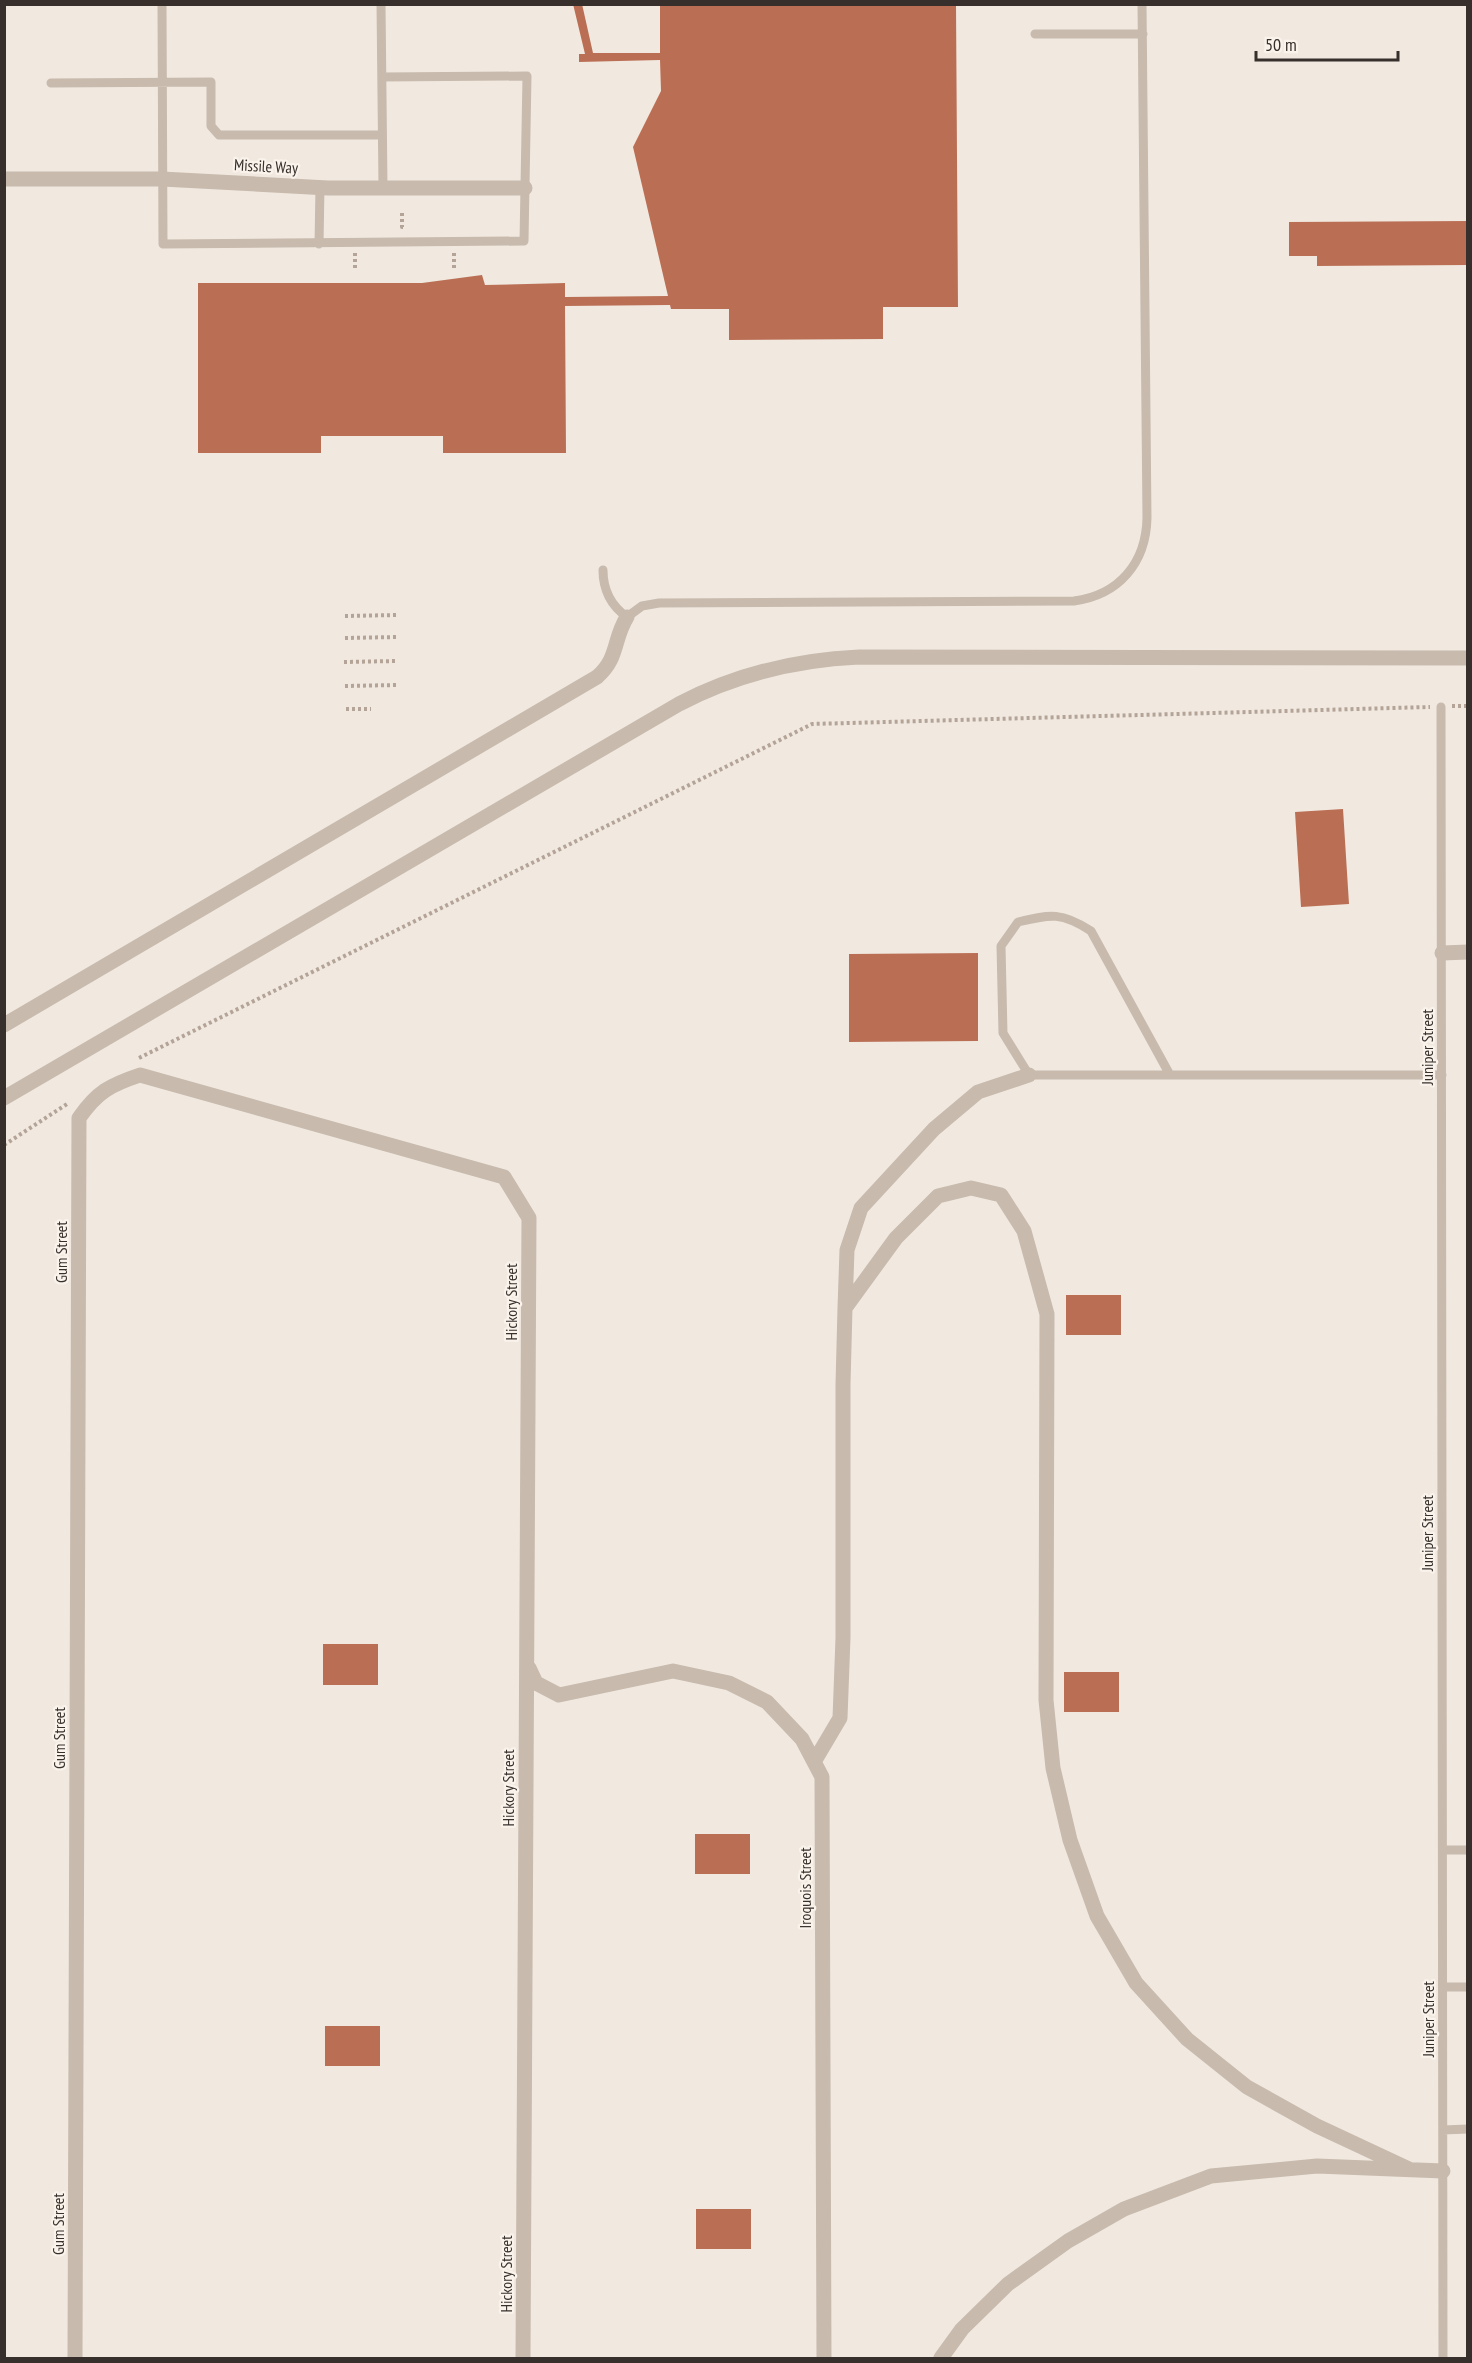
<svg xmlns="http://www.w3.org/2000/svg" width="1472" height="2363" font-family="'PT Sans Narrow',sans-serif">
  <style>
    .building { fill: #ba6f55 }
    .lines { fill: none; stroke-linecap: round; stroke-linejoin: round }
    .path { stroke: #b4a497; stroke-width: 4; stroke-dasharray: 3 3; stroke-linecap: butt }
    .lane { stroke: #c8baad; stroke-width: 9 }
    .street { stroke: #c8baad; stroke-width: 15 }
    .labels { text-anchor: middle; stroke-width: 4.5; stroke-linejoin: round; paint-order: stroke }
    .street-label { font-size: 16px; fill: #372f2b; stroke: #f9f3ec }
  </style>
  <rect width="100%" height="100%" fill="#f1e9e0"/>
  <path class="building" d="M573 4H582L593 53H660V4H956L958 307H883V339L729 340V309H671L670 305 565 306 566 453H443V436H321V453H198V283H422L482 275 485 285 565 283V297L668 296 633 147 661 91 660 60 579 62V54H585Z
    M1468 221V265L1317 266V256H1289V222Z
    M1343 809 1349 904 1301 907 1295 812Z
    M978 953V1041L849 1042V954Z
    M1066 1295H1121V1335H1066Z
    M323 1644H378V1685H323Z
    M1064 1672H1119V1712H1064Z
    M695 1834H750V1874H695Z
    M325 2026H380V2066H325Z
    M696 2209H751V2249H696Z"/>
  <g class="lines">
    <path class="path" d="M402 213V227H405
      M355 253V271
      M454 253V270
      M345 616 397 615
      M345 638 397 637
      M344 662 396 661
      M345 686 397 685
      M1452 706H1468
      M346 709H371
      M139 1058 812 724 1430 707
      M4 1145 67 1104"/>
    <path class="lane" d="M162 4 163 244 524 241 527 76 382 77
      M381 4 383 187
      M1035 34H1143
      M51 83 211 82V126L219 135H382
      M319 244 320 187
      M603 570C603 590 610 605 627 617L642 606 659 603 1074 601C1119 595 1146 563 1147 518L1142 4
      M1441 707 1443 2358
      M1170 1075 1091 931C1062 912 1051 914 1018 922L1001 946 1003 1033 1029 1075H1442
      M1443 1850H1468
      M1443 1987H1468
      M1443 2130 1468 2129"/>
    <path class="street" d="M4 179H162L328 188H525
      M1442 953 1468 952
      M4 1025 597 677C619 658 613 639 627 617
      M4 1098 679 704C736 674 794 660 859 657L1468 658
      M845 1308 847 1250 861 1208 934 1129 978 1092 1029 1075
      M529 1668 536 1683 559 1695 673 1671 729 1683 767 1702 802 1739 822 1777 824 2358
      M814 1762 840 1718 843 1638V1384L845 1308 896 1238 938 1196 971 1188 1001 1195 1024 1231 1047 1314 1046 1700 1053 1768 1070 1840 1097 1916 1136 1983 1187 2039 1247 2087 1317 2126 1409 2169
      M75 2358 79 1118C97 1092 110 1085 140 1075L504 1177 529 1218 523 2358
      M941 2358 962 2329 1008 2284 1068 2241 1124 2209 1211 2176 1317 2166 1443 2171"/>
  </g>
  <g class="labels">
    <g class="street-label">
      <text transform="translate(266 166) rotate(3)" y="6">Missile Way</text>
      <text transform="translate(1427 1047) rotate(-90)" y="6">Juniper Street</text>
      <text transform="translate(61 1252) rotate(-90)" y="6">Gum Street</text>
      <text transform="translate(511 1302) rotate(-90)" y="6">Hickory Street</text>
      <text transform="translate(1427 1533) rotate(-90)" y="6">Juniper Street</text>
      <text transform="translate(59 1738) rotate(-90)" y="6">Gum Street</text>
      <text transform="translate(508 1788) rotate(-90)" y="6">Hickory Street</text>
      <text transform="translate(805 1888) rotate(-90)" y="6">Iroquois Street</text>
      <text transform="translate(1428 2019) rotate(-90)" y="6">Juniper Street</text>
      <text transform="translate(58 2224) rotate(-90)" y="6">Gum Street</text>
      <text transform="translate(506 2274) rotate(-90)" y="6">Hickory Street</text>
    </g>
  </g>
  <rect width="1472" height="2363" fill="none" stroke="#372f2b" stroke-width="12"/>
  <path d="M1256 51v9h142v-9" fill="none" stroke="#372f2b" stroke-width="3"/>
  <text x="1265" y="51" font-size="18" fill="#372f2b" stroke="#f9f3ec" stroke-width="4.5" paint-order="stroke">50 m</text>
</svg>
